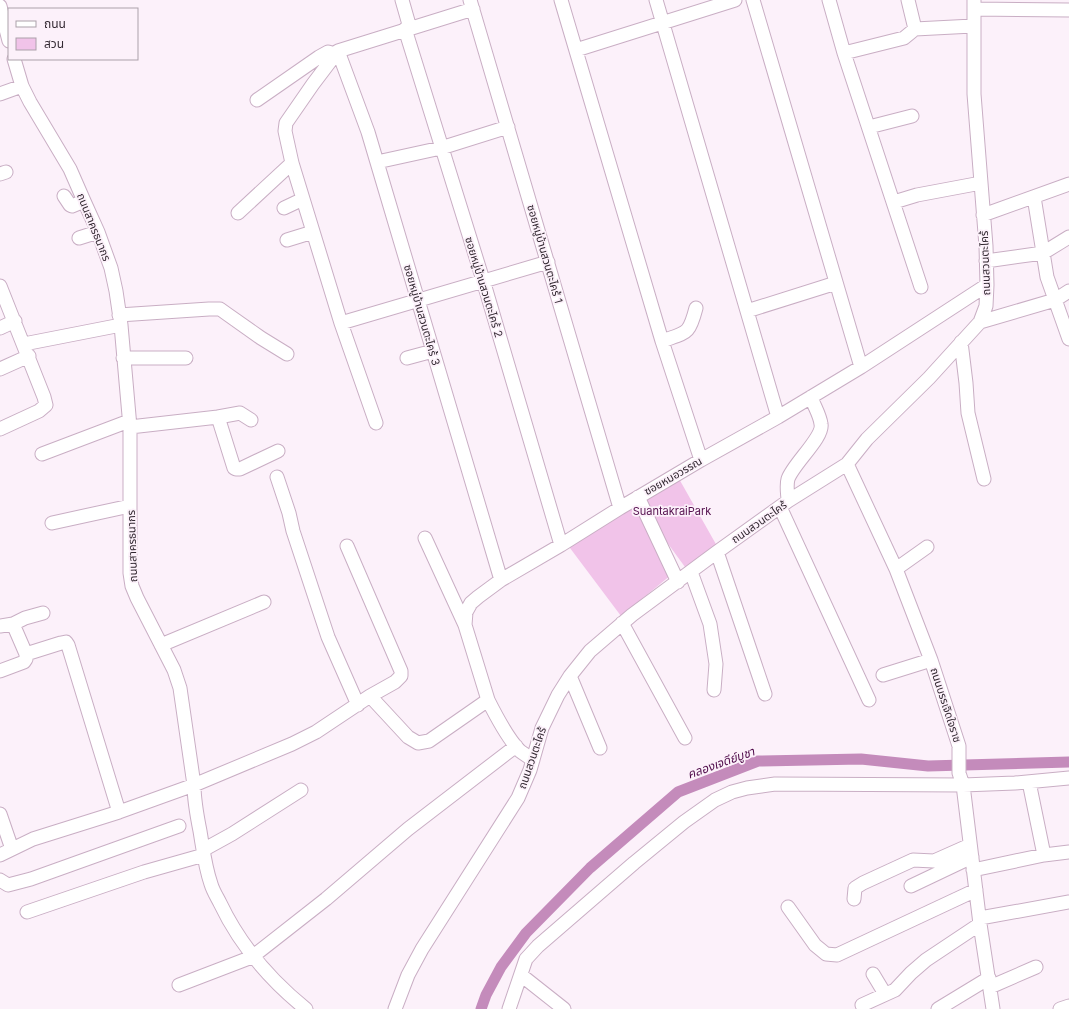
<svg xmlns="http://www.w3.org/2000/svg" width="1069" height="1009" font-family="Inter,'Noto Sans Thai',sans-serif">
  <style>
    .green { fill: #f1c3e9 }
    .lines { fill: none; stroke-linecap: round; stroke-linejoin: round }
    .canal { stroke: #c48bbb; stroke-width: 11 }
    .minor-casing { stroke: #c9aec4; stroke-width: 15 }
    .minor { stroke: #fff; stroke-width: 13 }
    .labels { text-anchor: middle; stroke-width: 3.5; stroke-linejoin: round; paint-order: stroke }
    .street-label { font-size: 11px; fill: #322831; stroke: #fcf1fa }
    .park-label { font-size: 11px; fill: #54104e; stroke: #fcf1fa }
    .water-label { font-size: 12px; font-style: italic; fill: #4d0848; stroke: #fcf1fa }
  </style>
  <rect width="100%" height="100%" fill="#fcf1fa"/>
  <path class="green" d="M678 477 717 546 685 567 639 504 671 575 621 616 567 544Z"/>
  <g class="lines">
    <path class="canal" d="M481 1009 486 995 501 967 526 933 590 868 678 792 758 761 861 759 928 766 1069 762"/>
    <g class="minor-casing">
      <path id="minor" d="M402 0 410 28
        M470 0 620 508
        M561 0 662 341 701 460
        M656 0 778 417
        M753 0 861 367
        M829 0 844 53 921 287
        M908 0 915 29
        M0 6 9 41
        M974 9 1069 10
        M405 29 483 280 561 545
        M576 50 735 0
        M338 51 368 132 501 580
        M844 53 904 38 915 29 973 26
        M14 59 22 86 30 102 70 169 84 201 98 232 111 268 116 291 121 325 130 427V573L132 586 137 598 174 670 180 688 194 785C194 801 197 816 200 831 203 849 205 867 211 884 213 891 217 897 220 903 240 945 270 980 306 1009
        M0 94 22 86
        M257 100 319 57 328 52 335 54
        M869 127 912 116
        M377 162 441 148 508 127
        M0 174 6 172
        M64 196 70 205 72 206 84 201
        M1034 197 1047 277 1069 339
        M894 202 917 195 981 183
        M284 208 303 199
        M238 213 292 163
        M983 215 1069 184
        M79 238 98 232
        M287 240 313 232
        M986 261 1043 253 1069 237
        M0 286 44 397 46 405 39 411 0 429
        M747 311 836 283
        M119 315 209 309H220L227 314 261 338 287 354
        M980 322 1055 300 1069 291
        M341 323 548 262
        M0 328 15 321
        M662 341C687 332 689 335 696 308
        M961 342 966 383 968 413 984 479
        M24 344 121 325
        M123 358H186
        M407 358 433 351
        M0 369 29 356
        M218 417 240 413 251 420
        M376 423 341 323 292 163 285 131 286 123 313 84 338 51 473 9
        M130 427 218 417 234 468 236 469H240L278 451
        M42 454 129 421
        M847 464 896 569 931 660 959 746V773L963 785 980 924 993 1009
        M277 477 289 513 293 531 328 637 358 705
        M638 497 678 582
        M788 501C788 495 786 486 788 479 793 464 824 437 821 424 820 415 814 406 811 397
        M780 507 869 700
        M52 523 130 506
        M425 538 465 625
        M717 552 765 694
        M896 569 927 547
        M691 572 710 624 716 664 714 690
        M622 623 685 738
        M13 624 25 618 43 613
        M0 626 13 624 26 654
        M161 645 264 602
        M0 671 24 662 26 659V654L61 643 66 642 68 645 119 812
        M883 675 931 660
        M570 676 600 748
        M370 696 408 737 418 743 429 741 488 700
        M533 760C529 757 524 754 520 751 509 740 495 714 488 700L465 625 466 612 471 603 478 597 501 580 561 545 620 508 701 460 778 417 861 367 987 285
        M1029 782 1044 855
        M0 814 12 849
        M203 850 232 834 301 790
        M0 855 33 839 119 812 194 785 292 744 316 732 370 696 395 682 401 676V671L347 546
        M973 870 1044 855 1069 852
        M0 880 8 885 31 879 179 826
        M911 886 972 857
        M854 899 855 888 863 883 913 860 934 861 970 845
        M788 907 815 945 826 954 837 955 976 890
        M27 912 144 872 204 855
        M980 918 1069 902
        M873 974 885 994
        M521 975 564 1009
        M179 985 252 957 326 899 408 829 516 746
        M990 987 1036 967
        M862 1005 895 990 911 973 926 960 980 924
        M395 1009 408 975 422 949 518 798 530 770 542 728 558 695 570 676 590 651 632 615 717 552 788 501 847 464 867 439 929 378 980 322 986 306 987 285 986 246 974 94V0
        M509 1009 526 959 538 946 634 863 684 822 715 800 732 792 747 788 775 784 963 785 1015 783 1069 778
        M938 1009 989 978
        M1060 1009 1069 1006"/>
    </g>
    <use href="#minor" class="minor"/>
  </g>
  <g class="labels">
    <g class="street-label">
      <text transform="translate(94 227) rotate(68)" y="4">ถนนสาครธนากร</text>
      <text transform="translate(545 254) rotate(74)" y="4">ซอยหมู่บ้านสวนตะไคร้ 1</text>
      <text transform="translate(985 263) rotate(-92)" y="4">ถนนสวนตะไคร้</text>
      <text transform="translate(484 287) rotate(73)" y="4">ซอยหมู่บ้านสวนตะไคร้ 2</text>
      <text transform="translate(422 315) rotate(74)" y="4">ซอยหมู่บ้านสวนตะไคร้ 3</text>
      <text transform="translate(673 476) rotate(-30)" y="4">ซอยหมอวรรณ</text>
      <text transform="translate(759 522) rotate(-35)" y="4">ถนนสวนตะไคร้</text>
      <text transform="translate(132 546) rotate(-92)" y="4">ถนนสาครธนากร</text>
      <text transform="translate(946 705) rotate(72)" y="4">ถนนบรรเจิดใจราช</text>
      <text transform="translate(532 758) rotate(-71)" y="4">ถนนสวนตะไคร้</text>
    </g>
    <g class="park-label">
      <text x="672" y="515">SuantakraiPark</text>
    </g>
    <g class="water-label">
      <text transform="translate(721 763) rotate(-20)" y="4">คลองเจดีย์บูชา</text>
    </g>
  </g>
  <rect x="8" y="8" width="130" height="52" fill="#fcf1fa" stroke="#aba1aa"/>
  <rect x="16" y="21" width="20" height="6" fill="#ffffff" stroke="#aba1aa"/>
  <text x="44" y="28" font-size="12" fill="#322831">ถนน</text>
  <rect x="16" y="38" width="20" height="12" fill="#f1c3e9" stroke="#aba1aa"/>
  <text x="44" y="48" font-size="12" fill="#322831">สวน</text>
</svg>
